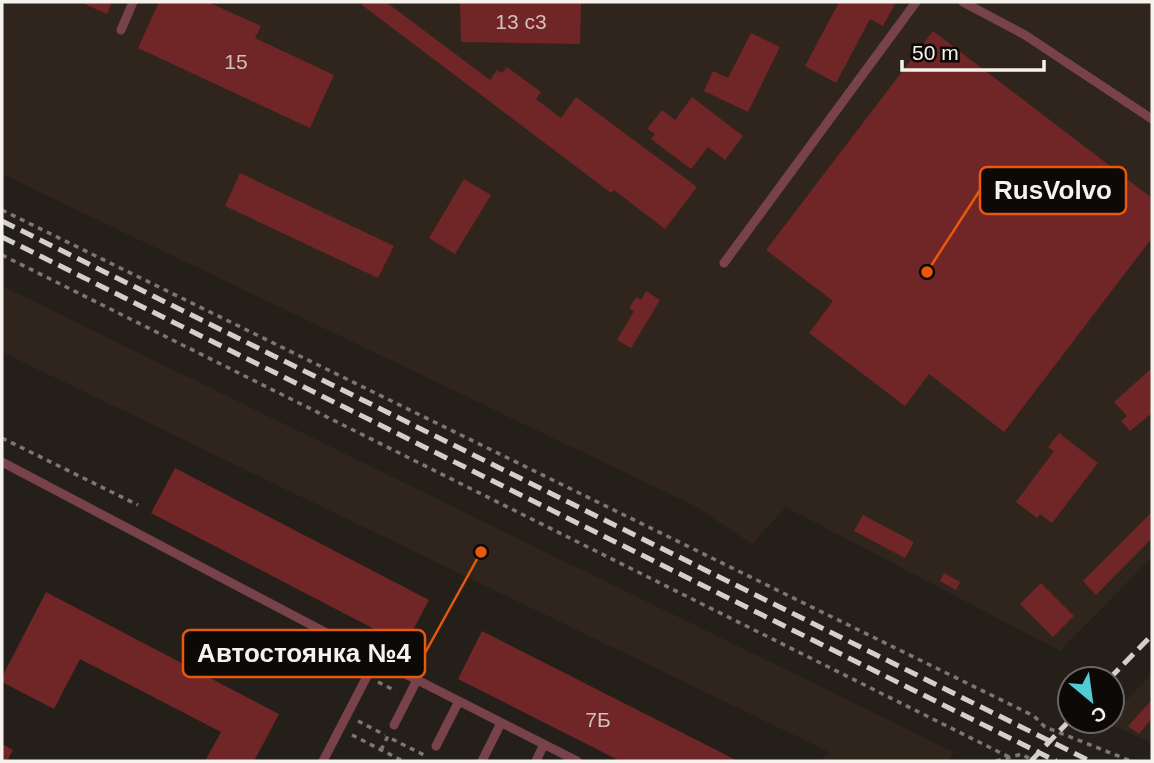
<svg xmlns="http://www.w3.org/2000/svg" width="1154" height="763" font-family="Helvetica,sans-serif">
  <style>
    .built { fill: #30251c }
    .building { fill: #702527 }
    .lines { fill: none; stroke-linecap: round; stroke-linejoin: round }
    .path { stroke: #7c7773; stroke-width: 3.5; stroke-dasharray: 5 5; stroke-linecap: butt }
    .service { stroke: #78424a; stroke-width: 9 }
    .rail { stroke: #d3cfcb; stroke-width: 5; stroke-dasharray: 14 7; stroke-linecap: butt }
    .labels { text-anchor: middle; stroke-width: 7; stroke-linejoin: round; paint-order: stroke }
    .number-label { font-size: 21px; fill: #d4bfbc }
    .leader { fill: none; stroke: #e8590c; stroke-width: 2.5 }
    .callout-dot { fill: #e8590c; stroke: #0c0907; stroke-width: 2.5 }
    .callout { fill: #0c0907; stroke: #e8590c; stroke-width: 2.5 }
    .callout-label { font-size: 26px; text-anchor: middle; font-weight: bold; fill: #f6f2ee }
  </style>
  <rect width="100%" height="100%" fill="#251f1a"/>
  <path class="built" d="M2 2H1152V557L1060 651 786 507 752 544 695 506 2 174Z
    M2 286 954 752 949 761H819L831 753 2 352Z
    M1152 674V743L1105 722 1112 721V715Z"/>
  <path class="building" d="M80 2H112L107 14Z
    M159 2H208L261 26 255 38 334 75 310 128 138 48Z
    M364 2H386L490 80 497 70 502 73 507 67 541 92 536 99 561 118 576 97 697 187 665 229 614 190 611 193 362 5Z
    M460 2H581L580 44 461 42Z
    M839 2H896L883 26 870 19 836 83 805 66Z
    M933 31 1152 198V238L1004 432 929 374 905 406 809 333 833 301 766 250Z
    M751 33 780 47 748 112 704 91 713 71 728 78Z
    M692 97 743 136 725 160 708 147 691 169 651 139 655 134 647 129 662 110 675 120Z
    M240 173 394 246 378 278 225 206Z
    M464 179 491 195 455 254 429 238Z
    M646 291 660 300 631 348 617 340 634 311 629 308 636 297 641 300Z
    M1152 368V413L1130 431 1121 421 1127 416 1114 402Z
    M1059 433 1098 463 1052 523 1040 514 1037 518 1016 502 1054 451 1048 447Z
    M175 468 429 600 405 645 151 513Z
    M1152 512V538L1096 595 1083 581Z
    M863 515 914 542 905 558 854 531Z
    M944 573 960 582 956 590 940 581Z
    M1041 583 1074 616 1053 637 1020 604Z
    M46 592 279 714 254 761H205L221 732 80 659 54 709 2 682V677Z
    M482 631 738 761H620L458 679Z
    M1150 702 1152 704V718L1139 734 1128 726Z
    M2 744 13 750 7 761H2Z"/>
  <g class="lines">
    <path class="path" d="M2 210 1034 716 1045 727 1131 761
      M2 255 1009 757
      M2 438 138 505
      M378 682 396 691
      M358 721 385 735
      M352 735 403 761
      M392 739 426 756
      M381 750 388 736
      M996 761 1022 754 1033 761"/>
    <path class="service" d="M963 2 1025 35 1152 119
      M121 30 133 2
      M724 263 916 2
      M2 462 376 659
      M394 725 417 680
      M436 746 459 701
      M323 761 376 659 577 761
      M482 761 501 723
      M536 761 544 744"/>
    <path class="rail" d="M2 221 1090 761
      M2 237 1056 761
      M1109 679 1152 635
      M1031 761 1070 720"/>
  </g>
  <g class="labels">
    <g class="number-label">
      <text x="521" y="29">13 с3</text>
      <text x="236" y="69">15</text>
      <text x="598" y="727">7Б</text>
    </g>
  </g>
  <path class="leader" d="M927 272L980 190M481 552L425 653"/>
  <g class="callout-dot">
    <circle cx="927" cy="272" r="7"/>
    <circle cx="481" cy="552" r="7"/>
  </g>
  <g class="callout">
    <rect x="980" y="167" width="146" height="47" rx="7"/>
    <rect x="183" y="630" width="242" height="47" rx="7"/>
  </g>
  <g class="callout-label">
    <text x="1053" y="199">RusVolvo</text>
    <text x="304" y="662">Автостоянка №4</text>
  </g>
  <rect width="1154" height="763" fill="none" stroke="#f6f2ee" stroke-width="7"/>
  <g transform="translate(1091 700) rotate(151)"><circle r="33" fill="#0c0907" stroke="#6a6663" stroke-width="2"/>
  <path d="M0-5L12 26L0 18L-12 26Z" fill="#51ccd3"/>
  <text y="-10" font-size="19" font-weight="bold" text-anchor="middle" fill="#f6f2ee">С</text>
  </g>
  <path d="M902 60v10h142v-10" fill="none" stroke="#f6f2ee" stroke-width="3.5"/>
  <text x="912" y="60" font-size="21" fill="#f6f2ee" stroke="#0c0907" stroke-width="5" paint-order="stroke">50 m</text>
</svg>
